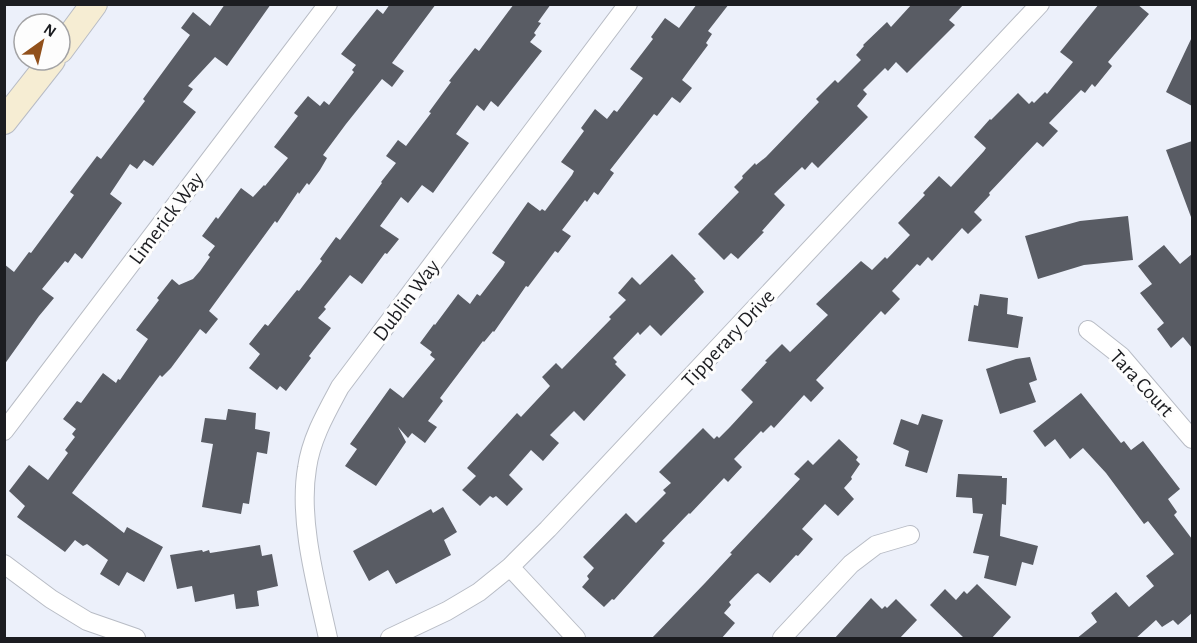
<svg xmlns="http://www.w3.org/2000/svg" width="1197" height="643" font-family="'Alegreya Sans',sans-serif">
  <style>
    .building { fill: #595c64 }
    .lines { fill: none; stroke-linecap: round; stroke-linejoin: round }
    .street-casing { stroke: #b8bcc5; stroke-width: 20 }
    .secondary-casing { stroke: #b8bcc5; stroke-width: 28 }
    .street { stroke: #fff; stroke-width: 18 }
    .secondary { stroke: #f6edd3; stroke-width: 26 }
    .labels { text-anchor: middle; stroke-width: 6; stroke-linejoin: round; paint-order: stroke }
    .street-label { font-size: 21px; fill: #1c1d21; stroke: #fdfdfd }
  </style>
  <rect width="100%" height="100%" fill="#ecf0fa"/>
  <path class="building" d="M225 4H271L227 66 215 57 188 86 193 89 183 102 196 112 153 166 144 160 137 169 130 164 110 194 122 203 82 259 75 253 68 263 65 261 42 289 54 298 39 316 4 365V264L14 272 29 252 31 253 74 195 70 192 97 156 101 159 145 101 143 99 190 35 181 28 193 12 210 26Z
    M390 4H436L392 63 404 71 392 87 382 79 346 124 323 155 327 158 320 170 309 185 307 183 299 194 298 192 277 223 275 221 209 311 218 319 206 334 200 329 171 368 162 377 160 375 72 493 124 533 127 527 163 547 144 582 127 572 119 586 100 574 108 560 87 544 83 546 75 540 65 552 17 517 25 506 9 491 29 465 48 480 68 453 65 450 75 437 72 434 76 429 63 419 77 401 81 403 103 373 116 383 118 379 120 380 148 339 136 330 159 300 157 298 172 279 179 285 193 279 200 271 210 257 208 255 215 246 202 236 216 217 218 219 241 188 253 197 264 185 265 186 288 158 274 147 298 116 294 113 308 96 320 106 324 101 329 105 354 72 352 70 356 65 341 54 377 9 383 14Z
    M514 4H551L538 22 541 23 534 33 536 35 530 42 542 51 498 107 491 101 484 111 477 105 456 134 469 143 433 193 422 185 408 203 401 197 380 226 399 239 387 254 385 253 362 284 350 275 324 307 326 309 318 318 331 328 309 356 311 358 286 391 280 386 277 390 249 368 260 354 249 344 265 324 268 326 297 290 299 291 322 261 320 259 336 237 340 240 382 183 381 182 396 163 386 156 398 140 406 146 431 113 429 112 451 82 449 81 475 48 479 51Z
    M697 4H729L708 31 712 34 706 43 708 45 682 80 692 88 680 103 672 97 657 116 654 114 610 170 614 173 598 195 594 192 587 202 585 200 562 230 571 236 558 253 555 251 528 287 526 286 494 332 493 331 484 342 483 341 440 398 443 401 428 421 437 427 425 443 412 433 408 438 398 427 406 442 376 486 345 466 357 449 350 444 390 388 403 398 435 359 430 355 432 352 420 343 434 324 435 325 458 294 470 304 477 294 480 296 503 266 505 262 492 253 528 202 540 211 542 209 545 211 572 175 574 171 561 162 584 131 581 128 595 109 607 119 614 110 617 112 643 78 630 69 653 39 651 37 665 18 679 28Z
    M912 4H964L949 20 955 25 907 73 896 62 888 71 885 68 863 90 867 94 857 106 868 117 818 168 812 162 805 170 802 167 774 194 785 205 762 231 764 232 738 259 731 253 724 260 698 234 739 192 734 187 743 178 742 176 755 163 756 165 766 157 819 102 816 99 835 80 838 83 861 60 856 55 864 46 863 45 887 22 891 27Z
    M1099 4H1137L1149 14 1108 62 1112 66 1095 87 1092 84 1085 93 1081 90 1049 123 1058 131 1043 147 1037 142 989 193 990 195 974 212 982 220 968 234 962 228 932 261 928 257 920 266 917 264 892 291 900 299 885 315 881 311 816 380 824 388 811 402 804 395 774 428 771 425 763 433 761 431 734 459 742 467 728 482 724 478 690 514 689 513 662 541 665 543 614 600 612 599 604 607 582 587 589 579 587 576 594 568 583 557 626 513 636 523 666 493 663 490 671 483 659 472 703 428 714 439 717 436 719 438 730 427 753 402 741 390 767 362 765 361 782 344 790 352 828 315 816 304 861 261 872 270 885 257 887 259 910 235 898 223 925 195 923 193 939 176 951 187 984 151 986 148 974 137 990 119 991 120 1018 93 1029 104 1032 101 1034 103 1045 92 1047 94 1073 62 1060 52Z
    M1192 37V106L1166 92Z
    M1192 141V217H1191L1166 150Z
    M1128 216 1133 260 1084 265 1038 279 1025 236 1080 221Z
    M1164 245 1180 264 1192 254V348L1183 337 1171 348 1157 329 1164 323 1140 293 1152 284 1138 266Z
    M672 254 696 279 694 280 704 292 661 336 650 325 640 335 638 332 613 358 617 362 615 364 626 375 584 421 574 411 550 435 559 443 543 461 531 450 509 475 523 489 507 506 496 496 493 498 490 496 480 506 462 490 476 476 467 468 517 413 521 417 550 386 542 377 556 363 562 369 611 319 609 317 626 300 618 293 632 277 640 285Z
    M980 294 1008 298 1007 314 1023 317 1018 348 968 341 974 305 978 306Z
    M1030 357 1037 380 1029 383 1036 402 1000 414 986 369 1016 359Z
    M1081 393 1121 443 1124 441 1131 450 1143 441 1180 489 1168 499 1177 512 1174 515 1192 539V613L1178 625 1173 620 1162 627 1156 620 1135 639H1076L1097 622 1091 613 1116 592 1129 607 1154 586 1146 576 1174 554 1148 521 1144 524 1106 473 1083 448 1070 459 1055 439 1045 447 1033 431Z
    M228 409 256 413 255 429 270 432 267 454 257 452 249 504 243 503 241 514 202 507 213 444 201 442 205 418 226 420Z
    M922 414 943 420 927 473 905 466 909 451 893 444 901 419 918 425Z
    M839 439 858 457 856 460 860 464 851 477 852 479 844 488 854 499 838 516 825 504 802 529 813 539 798 556 796 555 770 583 758 573 755 575 729 602 731 605 724 613 735 623 721 639H651L705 583 732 554 730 553 800 479 794 474 808 460 813 465Z
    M958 474 1002 476V478H1007L1006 505 1002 504 1000 536 1038 546 1033 565 1022 562 1016 586 984 578 989 556 973 553 983 514 973 513 972 498 956 497Z
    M443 507 457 532 444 540 451 555 396 584 388 570 369 581 353 551 431 509 433 513Z
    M260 545 262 556 272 554 278 586 257 591 259 606 236 609 234 594 195 602 192 586 177 589 170 555 202 550 203 552 209 550 210 553Z
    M977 584 1011 617 991 639H965L930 605 945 589 956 600 964 591 967 594Z
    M871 598 882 609 885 606 887 608 896 599 917 620 899 639H834Z"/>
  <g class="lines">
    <g class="street-casing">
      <path id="street" d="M1088 330 1121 356 1192 439
        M4 431 328 4
        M4 564 51 599 87 621 136 638
        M510 567 576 638
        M328 638C317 587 298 521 307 468 311 439 326 413 340 387L628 4
        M390 638 447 611 479 592 510 567 548 529 1040 4
        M782 638 851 564 876 545 910 535"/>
    </g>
    <g class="secondary-casing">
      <path id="secondary" d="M60 50 94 4
        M4 121 52 60"/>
    </g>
    <use href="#street" class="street"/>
    <use href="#secondary" class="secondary"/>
  </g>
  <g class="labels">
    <g class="street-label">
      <text transform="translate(166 218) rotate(-53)" y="7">Limerick Way</text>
      <text transform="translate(406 300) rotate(-53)" y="7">Dublin Way</text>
      <text transform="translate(728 338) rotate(-47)" y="7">Tipperary Drive</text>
      <text transform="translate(1142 383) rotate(47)" y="7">Tara Court</text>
    </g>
  </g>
  <rect width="1197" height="643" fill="none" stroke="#1c1d21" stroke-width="12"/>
  <g transform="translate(42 42) rotate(34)"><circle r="28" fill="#fdfdfd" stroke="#a3a3a5" stroke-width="1.5"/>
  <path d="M0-4.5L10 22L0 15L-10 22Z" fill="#91501b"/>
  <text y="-9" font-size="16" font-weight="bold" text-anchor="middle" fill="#1c1d21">N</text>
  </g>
</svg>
